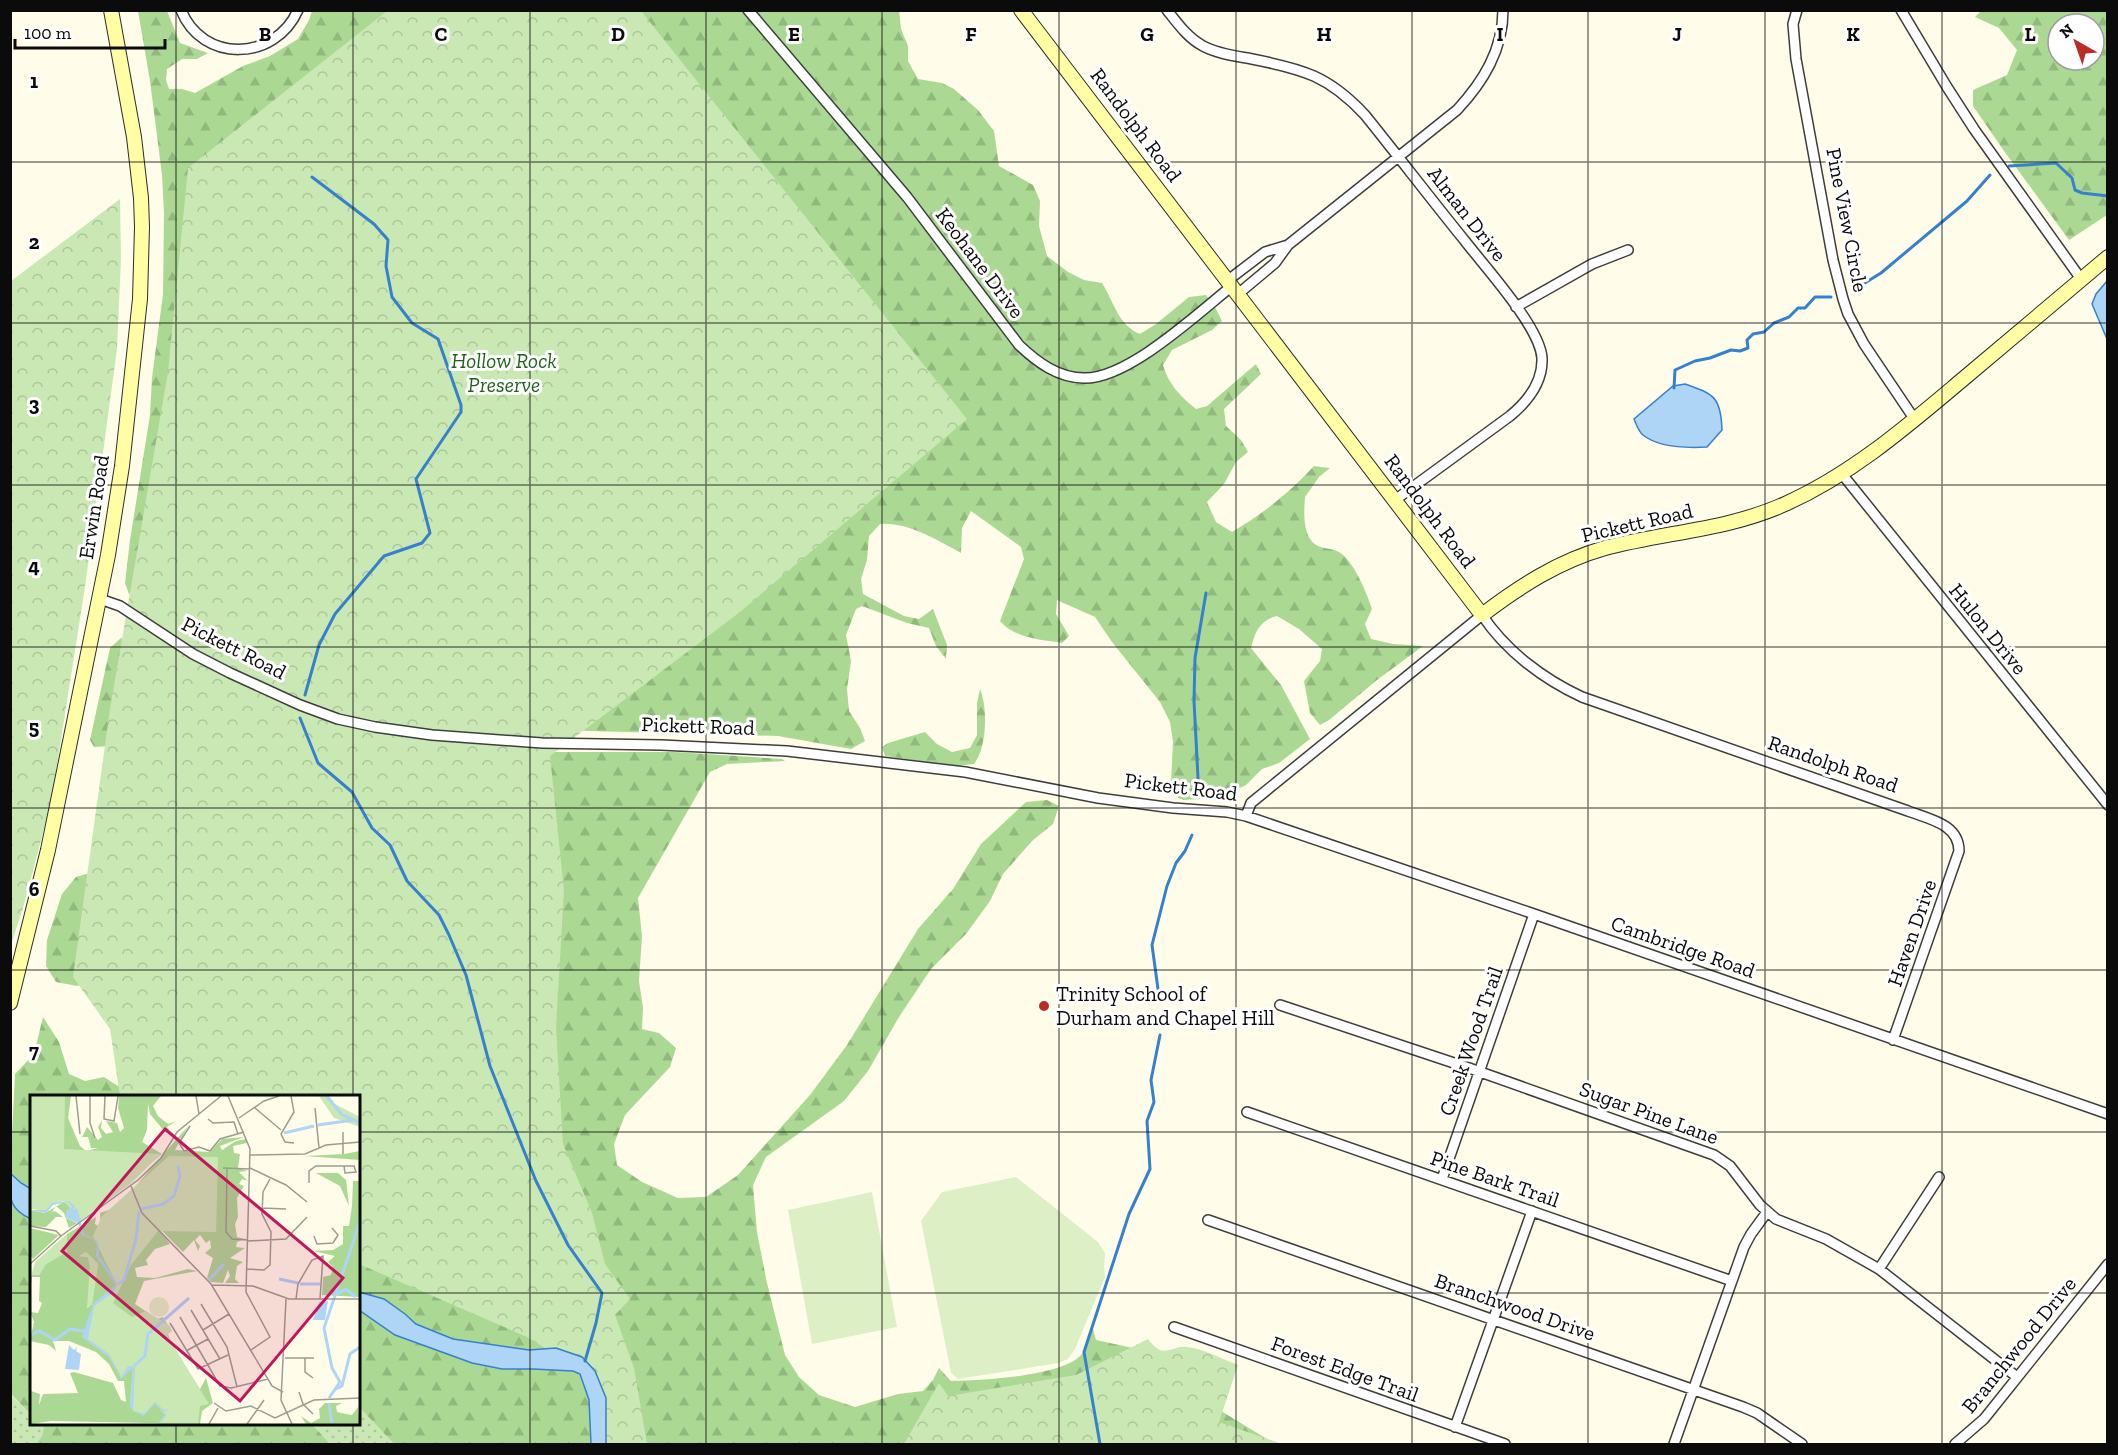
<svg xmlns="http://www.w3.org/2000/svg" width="2118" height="1455" font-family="'Zilla Slab',serif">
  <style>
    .grass { fill: url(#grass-dots) }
    .forest { fill: url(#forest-firs); fill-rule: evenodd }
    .park { fill: url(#park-crowns) }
    .pitch { fill: #ddf0c5 }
    .water { fill: #aed4f6; stroke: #3581cd; stroke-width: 1.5 }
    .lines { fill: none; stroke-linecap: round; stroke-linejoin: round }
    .stream { stroke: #3581cd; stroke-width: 3 }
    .street-casing { stroke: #3e3e3e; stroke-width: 12 }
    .secondary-casing { stroke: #2d2d2d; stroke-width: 16 }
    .street { stroke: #fff; stroke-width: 9 }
    .secondary { stroke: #fffea4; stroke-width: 14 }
    .grid { fill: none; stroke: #0b0b0b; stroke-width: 1.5; stroke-opacity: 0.55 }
    .poi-dot { fill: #ba2c24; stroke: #fff; stroke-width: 2 }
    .labels { text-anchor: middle; stroke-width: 6; stroke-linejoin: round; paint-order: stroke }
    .street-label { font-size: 21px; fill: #0b0b0b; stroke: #fff }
    .park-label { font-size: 21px; font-style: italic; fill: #23621c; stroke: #fff }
    .poi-label { font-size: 21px; fill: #0b0b0b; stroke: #fff; text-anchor: start }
    .inset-river { fill: none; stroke: #aed4f6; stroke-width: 3 }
    .inset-road { fill: none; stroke: #9d9c90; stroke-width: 1.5 }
    .view { fill: #c2185b; fill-opacity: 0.15; stroke: #c2185b; stroke-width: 3 }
    .inset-edge { fill: none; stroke: #0b0b0b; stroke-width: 3 }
    .grid-label { font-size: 20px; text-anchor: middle; font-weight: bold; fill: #0b0b0b; stroke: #fff; stroke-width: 6; stroke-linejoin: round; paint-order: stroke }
  </style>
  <defs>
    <pattern id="grass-dots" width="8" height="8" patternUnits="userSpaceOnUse" patternTransform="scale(1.5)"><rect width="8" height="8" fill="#cae8b4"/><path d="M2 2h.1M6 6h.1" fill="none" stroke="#acc699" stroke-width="1.8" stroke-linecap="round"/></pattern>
    <pattern id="forest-firs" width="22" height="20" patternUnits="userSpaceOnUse" patternTransform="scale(1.5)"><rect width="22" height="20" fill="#abd993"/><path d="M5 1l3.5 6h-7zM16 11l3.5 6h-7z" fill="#92b97d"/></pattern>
    <pattern id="park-crowns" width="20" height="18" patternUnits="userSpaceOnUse" patternTransform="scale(1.5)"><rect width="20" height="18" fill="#cae8b4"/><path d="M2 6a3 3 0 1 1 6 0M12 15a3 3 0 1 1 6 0" fill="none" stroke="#acc699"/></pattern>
  </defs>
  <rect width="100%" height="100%" fill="#fffde9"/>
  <path class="grass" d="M10 1394 31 1415 32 1424H40L44 1427 42 1436 36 1444H11Z
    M359 1407 394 1444H330L312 1424H358Z"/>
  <path class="forest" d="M899 10 901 29 908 46V61L918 79 942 83 954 89 978 110 994 131 999 166 1033 185 1040 201 1039 226 1047 256 1068 272 1084 280 1102 283C1114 302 1118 325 1140 334L1156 324 1189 297 1206 295 1214 305 1222 321 1212 330 1172 350 1163 365C1168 384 1181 397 1196 409L1207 406 1256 364 1261 374 1224 409 1226 426 1241 440 1248 452 1236 462 1224 484 1207 502 1216 522 1232 532C1263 514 1290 492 1314 466L1330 468 1319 477 1305 497C1304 511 1302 536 1316 545 1323 549 1332 548 1339 552 1353 560 1367 593 1372 609L1365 624 1371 639 1393 644 1423 646 1377 680 1329 720 1320 725 1310 713 1304 681 1320 661 1322 649 1299 629 1277 616C1260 620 1255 632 1251 648L1281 685 1310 739 1279 763 1262 769 1246 785 1219 798 1183 800 1173 795 1171 782 1173 742 1170 722 1160 702 1112 642 1095 617 1057 600 1056 614 1069 636 1062 643C1041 640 1014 638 1000 621L1024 559 1021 547 971 511 962 528 961 553C937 540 908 522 880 524L869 536 867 560 861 579 863 594 904 616 919 619 933 609 947 645 946 659 936 646 929 628 907 623 862 606 856 609 846 635 851 661 847 689 849 711 860 728 865 741 851 749 778 736 553 730 179 629 129 594 125 583 130 540 150 415 152 378 163 294 164 213 162 175 150 81 138 11H167L180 43 208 53 197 59H182L167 69 166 80 169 89H182L195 93 243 66 270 56 298 39 309 20 312 11Z
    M1981 11H2107V215L2069 240 2004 151 1973 106V90L2007 75 2017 50 1999 28 1975 17ZM2058 24H2094V60H2058Z
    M121 638 550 752H675L782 759 785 761 727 764 710 772 638 898 642 936 639 981 643 1008 642 1029 659 1033 676 1048 670 1067 625 1115 614 1144 617 1165 642 1182 678 1198 706 1197 738 1175 810 1095 847 1045 918 929 953 889 981 844 1026 802 1047 800 1059 806 1053 824 1032 841 1003 874 990 901 966 934 931 969 899 1017 868 1071 844 1101 766 1157 753 1185 757 1232 767 1283 785 1355 799 1377 819 1395 855 1407 898 1394 923 1391 933 1380 939 1368 951 1381C979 1381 1063 1376 1081 1355 1087 1349 1089 1333 1092 1325L1096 1340 1156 1353 1221 1411 1272 1442 1282 1444H394L359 1407 358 1096H32L31 1415 11 1394 10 1135 12 1134 15 1074 34 1054 43 1017 59 1042 69 1074 85 1081 104 1077 118 1086 139 1067 91 982 77 986 56 982 46 966 47 940 62 894 76 877 103 869 111 746 94 747 90 740 110 648Z
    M980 689C988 708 987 748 974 764L956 766 885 756 882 747 888 743 925 732 937 744 952 752 970 748 977 735V703Z
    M40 1424H312L330 1444H36L42 1436 44 1427Z"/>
  <path class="park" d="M387 11H641L967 419 740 612 550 756 564 890 556 1028 563 1144 592 1213 605 1264 630 1299 615 1315 634 1368 647 1444H599L591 1376 527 1337 359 1264 358 1096H120L110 1029 73 977 110 709 168 372 188 168Z
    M120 199 121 258 117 349 85 587 51 803 23 908 11 945V281Z
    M1148 1339C1164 1361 1171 1345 1187 1347 1204 1349 1222 1359 1238 1365L1219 1422 1282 1444H904L939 1383 948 1396 1076 1375Z"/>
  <path class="pitch" d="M1016 1177 1098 1242 1105 1253 1104 1268 1105 1277 1075 1349 1068 1359 1059 1363 958 1379 951 1373 921 1221 942 1192Z
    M872 1192 897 1327 812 1344 788 1210Z"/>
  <path class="water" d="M2107 281V339L2092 304 2096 294Z
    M1685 384C1714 394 1721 397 1722 430L1707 447C1689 448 1659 448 1643 435 1639 432 1636 424 1634 419L1673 386Z
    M10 1173 21 1183 31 1189V1219C7 1208 10 1196 10 1173Z
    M359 1292 384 1299 405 1314 416 1324 453 1339 529 1350 556 1348 582 1357 595 1371 606 1398V1444H591L589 1400 580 1374 573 1371 533 1369H502L472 1363 395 1335 359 1310Z"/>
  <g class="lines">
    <path class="stream" d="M2009 166 2056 163 2072 178 2075 190 2082 193 2108 196
      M1855 289 1881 273 1967 201 1990 175
      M1674 388 1675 370 1695 361 1710 358 1731 350 1740 351 1748 348 1747 340 1753 334 1764 332 1774 323 1789 317 1798 308H1805L1815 297H1831
      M305 695 319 645 335 614 384 556 422 543 430 533 416 479 461 412V405L438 339 412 323 392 297 386 266 388 240 374 224 312 177
      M300 718 318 763 352 792 372 828 390 845 407 881 439 915 449 935 466 975 490 1066 536 1181 568 1245 602 1293 596 1323 585 1361
      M1199 797 1194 701 1195 658 1206 593
      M1158 989 1152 945 1167 886 1176 863 1185 851 1192 835
      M1100 1444 1084 1352 1129 1214 1150 1169 1147 1121 1154 1102 1151 1080 1160 1035"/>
    <g class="street-casing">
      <path id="street" d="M181 10C202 63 275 62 298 10
        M748 10 907 197 1019 345C1037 362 1058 378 1084 378 1128 379 1197 314 1232 286
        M1167 10C1178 24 1188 38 1203 46 1218 54 1236 56 1252 59 1303 69 1329 76 1365 115 1398 156 1431 199 1465 241 1485 267 1540 327 1542 358 1543 382 1527 402 1510 416L1395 500
        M1797 10 1793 24 1796 59 1833 260 1843 299 1848 314 1864 344 1915 420
        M1901 10 1947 87 1974 129 2081 279
        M1227 281 1265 252 1288 245
        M1238 294 1275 263 1288 245 1457 110C1483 82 1503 50 1503 10
        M1516 307 1592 264 1628 250
        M1842 474 2108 805
        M100 599 120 606 193 654 230 673 300 705 338 719 375 727 432 735 542 743 661 745 787 751 965 772 1098 798 1173 808 1227 812 1246 816 1534 914 2108 1114
        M1246 816 1251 803 1482 615C1506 651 1543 679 1582 697L1908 811C1929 819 1959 824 1959 851L1893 1040
        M1280 1005 1469 1068 1714 1155 1730 1166 1760 1205 1776 1219 1826 1239 1879 1269 2017 1377
        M1247 1112 1732 1281
        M1442 1179 1534 914
        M1208 1220 1743 1407 1757 1413 1802 1444
        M1879 1269 1939 1177
        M1174 1327 1505 1444
        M1455 1427 1532 1211
        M1674 1444 1744 1247 1751 1234 1767 1212
        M1955 1444 1984 1419 2108 1264"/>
    </g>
    <g class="secondary-casing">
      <path id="secondary" d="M1021 10 1482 615C1520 586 1559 561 1605 548 1665 532 1728 530 1785 504 1852 474 1906 427 1962 380 2010 339 2059 298 2108 257
        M10 1003 48 850 108 555 122 466 140 299 142 227 141 198 134 137 111 10"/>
    </g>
    <use href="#street" class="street"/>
    <use href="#secondary" class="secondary"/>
  </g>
  <path class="grid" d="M176 10V1096M353 10V1096M530 10V1444M706 10V1444M882 10V1444M1059 10V1444M1236 10V1444M1412 10V1444M1588 10V1444M1765 10V1444M1942 10V1444M10 162H2108M10 323H2108M10 485H2108M10 647H2108M10 808H2108M10 970H2108M10 1132H32M358 1132H2108M10 1293H32M358 1293H2108M176 1424V1444M353 1424V1444"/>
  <circle class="poi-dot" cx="1044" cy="1006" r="6"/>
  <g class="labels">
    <g class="street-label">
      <text transform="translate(1136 125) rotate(53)" y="7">Randolph Road</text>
      <text transform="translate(1467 214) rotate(52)" y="7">Alman Drive</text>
      <text transform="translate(1847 220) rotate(79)" y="7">Pine View Circle</text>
      <text transform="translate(980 263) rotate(53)" y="7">Keohane Drive</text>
      <text transform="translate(94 507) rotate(-81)" y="7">Erwin Road</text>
      <text transform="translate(1430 511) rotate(53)" y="7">Randolph Road</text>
      <text transform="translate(1637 523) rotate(-13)" y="7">Pickett Road</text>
      <text transform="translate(1988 629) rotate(51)" y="7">Hulon Drive</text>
      <text transform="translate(234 648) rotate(27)" y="7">Pickett Road</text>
      <text transform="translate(698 726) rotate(2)" y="7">Pickett Road</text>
      <text transform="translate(1833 764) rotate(19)" y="7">Randolph Road</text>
      <text transform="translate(1181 787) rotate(7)" y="7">Pickett Road</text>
      <text transform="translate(1912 933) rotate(-71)" y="7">Haven Drive</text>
      <text transform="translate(1683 947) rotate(19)" y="7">Cambridge Road</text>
      <text transform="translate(1471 1041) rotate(-71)" y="7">Creek Wood Trail</text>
      <text transform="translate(1649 1113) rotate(20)" y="7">Sugar Pine Lane</text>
      <text transform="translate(1495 1179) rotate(19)" y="7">Pine Bark Trail</text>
      <text transform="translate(1515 1307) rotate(19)" y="7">Branchwood Drive</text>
      <text transform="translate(2019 1345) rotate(-51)" y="7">Branchwood Drive</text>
      <text transform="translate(1345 1369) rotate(20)" y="7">Forest Edge Trail</text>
    </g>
    <g class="park-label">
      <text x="504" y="368">Hollow Rock<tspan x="504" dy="24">Preserve</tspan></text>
    </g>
    <g class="poi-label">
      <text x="1056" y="1001">Trinity School of<tspan x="1056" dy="24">Durham and Chapel Hill</tspan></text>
    </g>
  </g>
  <g transform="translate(30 1095)">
    <rect width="330" height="330" fill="#fffde9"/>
    <path d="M37 139 38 157 16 169 9 180H2L5 167ZM56 157 68 169 62 209 56 213 60 171 58 162 49 161Z" fill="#cae8b4"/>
    <path d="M0 1H41L38 23 50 51 56 56 68 53H61L58 42H52L57 32 68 45 72 42 68 32 72 25 71 33 76 39 83 37 76 26 87 28 90 37 94 33 88 13 89 1H131L123 11 128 21 138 29 146 26 137 32 141 39 135 37 120 19 118 8 117 35 112 47 132 59 50 126 38 122 37 118 45 112 0 17ZM158 31 145 55 180 57 192 44 214 42 190 51 192 55 206 46 216 44 217 48 203 51 204 58 210 59 208 73 218 76 209 77 218 86 212 84 209 89 214 91 207 103 208 122 205 129 207 142 215 144 207 147 206 152 215 153 200 163 213 167 207 171 205 184 209 188H195L200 181 198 175 193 188 181 187 177 183 183 163 175 158 181 153 180 145 176 148 170 140 165 145 170 151 168 156 164 145 153 157 130 134 104 93ZM330 56V65L274 61 314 59ZM286 78H308L316 85 319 111 310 91ZM323 86H330V202L292 200 293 182 301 180 303 172 298 167 305 161 283 156 303 155 313 149V131H319L322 111ZM100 96 140 149 125 154 116 165 118 170 105 173 107 182 125 183 158 174 167 176 114 186 105 209 127 224 133 222 140 234 138 239 144 255 170 294 176 283 183 308 172 316 170 329 21 326 0 329 1 296 10 299 9 310 13 299 48 298 40 278 44 277 83 288 91 305 96 307 94 286H88L79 269 66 257 39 246H23L26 256 19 250 0 246 4 227 0 217 8 218 12 208 9 206 10 182H2L0 197V188L4 168 2 180H9L16 169 37 157V139L66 122 65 129 71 133 70 118 82 114ZM56 157 68 169 62 209 57 213 60 171 58 162 49 161ZM34 107 42 112 36 117V123L47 128 39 133 34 118 26 111 22 117 25 116 33 122H26L16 132 0 131V115L15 118ZM0 133 29 140 3 164 0 160ZM295 308H312L306 311 307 317 316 319 322 320 328 312 330 329H276L271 321 281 328 290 323 289 314Z" fill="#abd993" fill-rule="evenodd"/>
    <path d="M0 1H35L34 54 131 59 100 89 51 125 34 106 22 109 18 116 0 114ZM289 1H297L301 7 330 22V32L304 23ZM139 61 188 62 186 137 128 136 101 170 83 208 102 222 116 216 140 231 142 236 137 240 179 309 170 311 168 329H128L135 320 125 308 114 320 103 316 100 308 103 271 98 273 92 283 80 262 61 249 55 240 64 211 87 190 63 141 72 121Z" fill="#cae8b4"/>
    <path d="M119 212a10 10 0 1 1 20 0a10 10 0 1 1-20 0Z" fill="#ddf0c5"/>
    <path d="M38 106 45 111 43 115 47 113 54 139 68 146 69 161 88 189 83 198 64 211 58 244 79 259 91 282 98 271 105 272 103 315 114 319 125 307 134 315 142 313 135 316 136 321 129 329 135 318 125 309 113 321 100 313 103 273 91 284 79 262 52 242 63 209 86 190 66 161 67 146 52 140 48 128 36 123V117L42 112 38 107 23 110 16 118 0 115H16L22 108ZM298 206 295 225H283L289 207ZM39 250 44 255 47 252 46 256 51 259 49 275 35 274Z" fill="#aed4f6"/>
    <path class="inset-river" d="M297 1 311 19 330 28M288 30 323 25M254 38 284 31M111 114 133 109 144 101 150 81 148 71M249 184 268 188M179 185 194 169M88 189 94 185 106 144 109 116M270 189H290M303 201 316 194 326 202M0 240 9 236 25 245 40 234 54 236M104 271 115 261 118 239 159 203M306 294 312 291 320 259 330 252M299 303 310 287 302 273 294 233 330 127M299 308 302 329"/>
    <path class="inset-road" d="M46 1 50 39M60 1V28L65 43M75 1 74 24 84 26 88 1M166 1 169 19M198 1 220 54 216 197 240 242 221 255M261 1 264 17 251 39 255 47 264 48M225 13 251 35M285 13 289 53M209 23 234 6 249 1M178 24 183 28 204 27 208 39M160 31 149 48 154 56 169 52 180 56 190 44 214 37M313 59V37M220 60 275 59 296 50 330 47M193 73 220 74M220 73 256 90 277 107M197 74 196 137 202 144 218 145M279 88V76L286 71H324L326 77 315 78 314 71M101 91 112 118 181 189 242 291 253 297M232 113 256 114M0 131 26 136 31 141M284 141 287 149 303 148 308 140 302 133M218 146 256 144 277 122M0 169 31 141 108 85 131 63 147 37 191 1M217 174 234 175 240 170 241 137 232 119 233 97 241 82M182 190 223 191 259 204H330M256 204 251 305 262 329M266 204 268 189 282 165 293 161 290 204M171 209 197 252 207 292M161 215 190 264M150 222 190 291 201 293 238 284M140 228 168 274 198 260M173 235 199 219M156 256 178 244M255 263H284M275 263V277L283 283M269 297 273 309 283 319M184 308 196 316 221 311 245 323 284 305 330 303M179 329 188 313M217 329 234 305"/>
    <path class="view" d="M135 34 313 183 210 306 32 156Z"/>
    <rect width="330" height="330" class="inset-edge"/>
  </g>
  <g class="grid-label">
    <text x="265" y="41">B</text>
    <text x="441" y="41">C</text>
    <text x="618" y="41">D</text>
    <text x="794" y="41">E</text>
    <text x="971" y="41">F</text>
    <text x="1147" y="41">G</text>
    <text x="1324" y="41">H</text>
    <text x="1500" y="41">I</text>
    <text x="1677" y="41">J</text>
    <text x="1853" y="41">K</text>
    <text x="2030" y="41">L</text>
    <text x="34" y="88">1</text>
    <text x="34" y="249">2</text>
    <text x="34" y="411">3</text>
    <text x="34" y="573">4</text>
    <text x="34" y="734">5</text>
    <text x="34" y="896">6</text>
    <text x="34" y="1058">7</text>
  </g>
  <rect width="2118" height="1455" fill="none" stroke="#0b0b0b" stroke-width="24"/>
  <g transform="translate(2076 42) rotate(320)"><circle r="28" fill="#ffffff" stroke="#9d9d9d" stroke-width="1.5"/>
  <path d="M0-4.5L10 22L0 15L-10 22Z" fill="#ba2c24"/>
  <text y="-9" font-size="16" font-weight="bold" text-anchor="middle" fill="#0b0b0b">N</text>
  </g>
  <path d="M15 39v9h150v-9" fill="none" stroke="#0b0b0b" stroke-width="3"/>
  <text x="24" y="39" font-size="18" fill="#0b0b0b" stroke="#ffffff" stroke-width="4.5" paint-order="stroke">100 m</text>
</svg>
